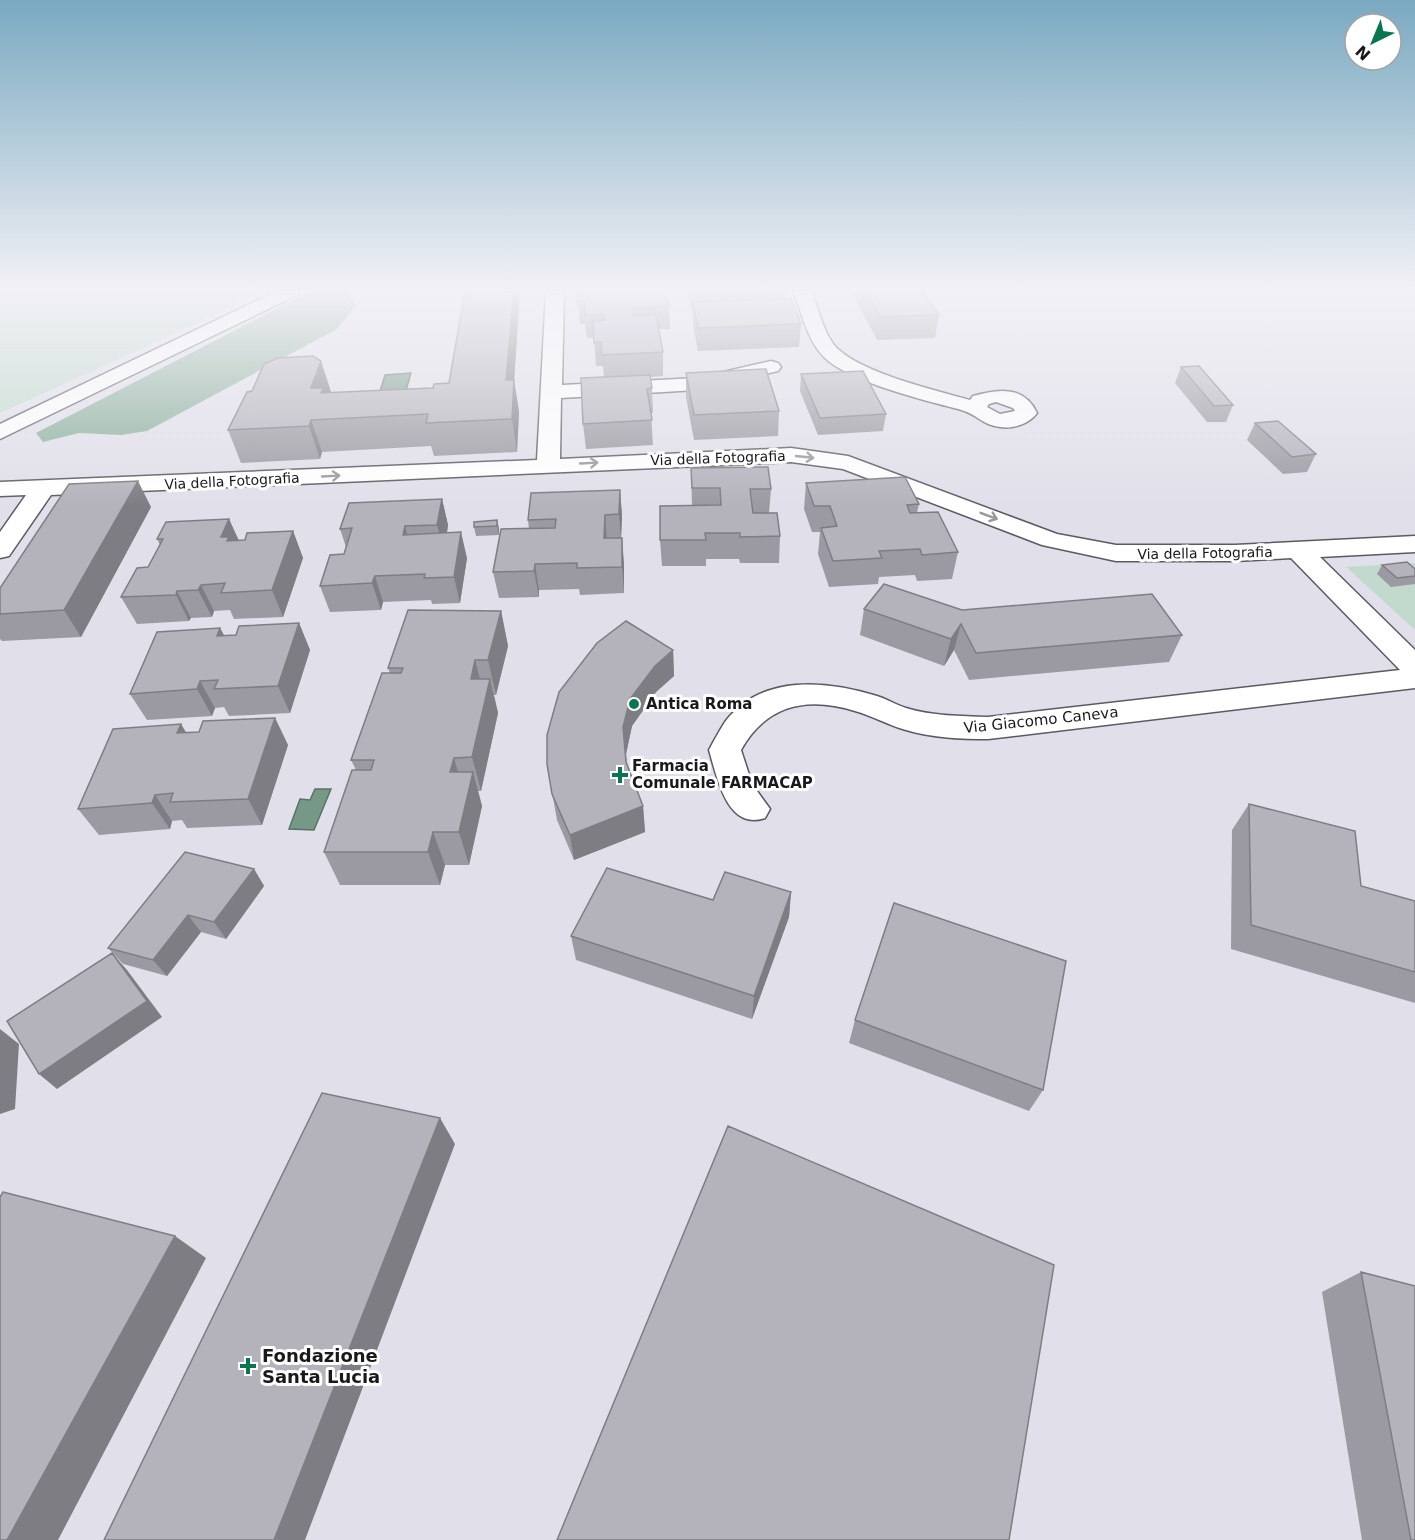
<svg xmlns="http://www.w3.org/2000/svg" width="1415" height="1540" font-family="'DejaVu Sans',sans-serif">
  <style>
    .green { fill: #c2dacd }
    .forest { fill: #8baf9c }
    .water { fill: #769987; stroke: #5a7367; stroke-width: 1.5 }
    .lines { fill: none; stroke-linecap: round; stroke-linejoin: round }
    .minor-casing { stroke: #5a5a62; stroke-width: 3 }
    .secondary-casing { stroke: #5a5a62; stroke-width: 3 }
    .minor { fill: #fff; fill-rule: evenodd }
    .secondary { fill: #fff; fill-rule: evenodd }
    .wall { fill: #9b9aa2 }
    .shaded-wall { fill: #7e7d84 }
    .building { fill: #b4b3bc; stroke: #7e7d84; stroke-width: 1.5 }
    .oneway { stroke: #989899 }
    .poi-dot { fill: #087650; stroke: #fff; stroke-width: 2 }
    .labels { text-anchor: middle; stroke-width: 6; stroke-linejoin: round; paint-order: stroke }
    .far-street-label { font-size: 14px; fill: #19191c; stroke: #fff }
    .poi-label { font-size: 15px; font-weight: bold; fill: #19191c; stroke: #fff; text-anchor: start }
    .street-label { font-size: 15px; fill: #19191c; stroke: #fff }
    .near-poi-label { font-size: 18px; font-weight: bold; fill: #19191c; stroke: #fff; text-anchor: start }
  </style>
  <rect width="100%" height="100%" fill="#e1e0ea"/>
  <path class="green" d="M0 291H264L207 319 0 413Z
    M1415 563V630L1346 567Z"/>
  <path class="forest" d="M311 291H353L347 294 356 305 337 329 147 431 121 435 79 433 43 442 36 433Z"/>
  <path class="water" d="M411 373 404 397 378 398 385 375Z
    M315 789H331L314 830 289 829 300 799 310 800Z"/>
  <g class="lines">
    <g class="minor-casing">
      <path id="minor" d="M546 291H564L562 385 697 378 771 361 778 363 781 367 778 371 697 390 561 398 560 459 791 448 848 456 1057 534 1116 545H1235L1415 536V552L1320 557 1415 650V688L988 739C960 739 933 738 906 730 888 725 873 716 855 711 807 696 766 705 741 750L752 784 770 809 765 818C727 831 717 777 709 750 714 741 719 731 725 722 761 674 826 680 877 696 887 699 896 705 906 708 932 716 961 716 988 717L1400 670 1291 558 1235 561H1116L1042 545 843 469 791 462 51 495 9 556 0 558V532L26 495 0 496V482L537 460Z
        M793 291H811C819 309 824 337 839 350 866 374 934 390 970 400L973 396C998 389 1024 385 1037 413 1029 424 1013 429 1000 427 984 425 979 417 967 412 957 408 945 406 935 403 906 395 847 379 825 358 807 341 802 312 793 291ZM996 402 1013 408 1015 411 1000 414 987 407 989 404Z"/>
    </g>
    <g class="secondary-casing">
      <path id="secondary" d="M277 291H300L297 295 0 439V424Z"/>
    </g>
    <use href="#minor" class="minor"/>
    <use href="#secondary" class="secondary"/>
  </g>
  <path class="wall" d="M465 291H520L514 380 519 412 517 452 434 456 431 446 322 452 320 459 241 463 228 430 252 391 321 361 331 393 433 388 449 383Z
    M577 291 669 306 670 329H659L663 352V376L650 377 652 388 653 413H651L653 445 586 449 583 424 604 377 603 366H596L594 338H587L585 324H580Z
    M687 291H787L786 299 801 324 799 347 698 351 693 325V316Z
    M851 291H923L939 315 935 338 877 340Z
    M1181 367 1233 405 1226 422H1207L1175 383Z
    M686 373 779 411 778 436 694 440 686 397Z
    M801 374 886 414 883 431 818 435 800 391Z
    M1255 423 1316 454 1307 472 1283 474 1247 440Z
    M691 468 771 489 769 513 780 536 779 563H740L739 559H706V566H662L660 540 692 506Z
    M806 483 919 504 917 513 958 552 952 579 917 581 915 575 879 577 878 584 829 587 818 554 820 532H812L804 509Z
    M620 490 622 516 621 538 624 564V593L580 595 579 589 539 590V597L499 598 493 572 529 529 528 520Z
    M442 499 448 525 447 533 467 558 460 603 432 604 431 600 383 602 381 610 330 612 320 586 344 554 346 547 340 529Z
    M151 507 81 637 2 641 0 639V588Z
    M229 519 238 541 293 531 303 558 283 617 234 619 230 610 214 611 212 617 191 618 189 621 137 624 121 597 148 567 160 545 157 539Z
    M497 520 499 529V535L476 536 474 527Z
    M1382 565 1415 569V584L1391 587 1377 574Z
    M864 609 962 610 1182 635 1169 662 969 680 954 650 944 666 860 635Z
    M501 611 508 646 496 695H494L498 713 481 791H478L482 806 469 865H445L440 885H340L324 852 356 770 351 760 390 673 388 668Z
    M299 623 310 650 290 713 229 716 224 707 215 708 212 716 147 720 130 694 220 628 224 635H236Z
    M673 650 674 676 656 692 632 726 626 754 627 763 643 806 645 832 574 860 557 820 547 764Z
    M275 718 288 745 262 825 187 828 182 820 172 821 170 829 99 835 78 809 181 724 186 733 199 732Z
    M1249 804 1361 886 1415 901V1003L1231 949 1232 830Z
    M254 869 264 886 226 939 201 932 167 976 123 964 108 948Z
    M791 892 789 917 752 1019 576 960 571 936 713 900Z
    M855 1020 1043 1090 1029 1111 849 1043Z
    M1361 1272 1415 1540H1362L1322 1292Z"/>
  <path class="shaded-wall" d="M514 291H520L512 412 506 380Z
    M321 361 331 392 321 420 311 388Z
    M514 380 519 412 517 452 512 419Z
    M311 420 322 452 320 459 309 426Z
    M138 481 151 507 81 637 64 610Z
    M620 490 622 516 621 540 619 514Z
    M442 499 448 525 444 551 437 525Z
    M605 515 607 541 604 538Z
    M229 519 241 545V563L221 537Z
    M497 520 499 529V535L497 526Z
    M405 526 412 552 403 535Z
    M293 531 303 558 283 617 272 590Z
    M461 532 467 558 460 603 454 577Z
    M622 538 624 564V593L622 567Z
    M535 564 539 590V597L534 571Z
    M375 576 383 602 381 610 372 583Z
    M201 585 214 611 212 617 198 590Z
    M177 591 191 618 189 621 176 595Z
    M501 611 508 646 496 695 488 660Z
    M299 623 310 650 290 713 278 686Z
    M961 624 954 650 944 666 951 639Z
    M220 628 234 655 217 636Z
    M673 650 674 676 656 692 632 726 626 754 623 727 630 699 655 666Z
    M475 660 484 695 471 679Z
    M490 679 498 713 481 791 472 757Z
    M200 681 215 708 212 716 197 689Z
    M275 718 288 745 262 825 248 799Z
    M181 724 197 751 177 733Z
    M454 758 464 792 450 772Z
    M473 772 482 806 469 865 459 832Z
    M155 795 172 821 170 829 152 803Z
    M643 806 645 832 574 860 570 835Z
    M433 832 445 865 440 885 428 852Z
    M254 869 264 886 226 939 214 922Z
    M791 892 789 917 752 1019 754 996Z
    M188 915 201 932 167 976 153 960Z
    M112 953 127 970 162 1017 57 1089 39 1074Z
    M0 1029 19 1044 15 1109 0 1114Z
    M440 1118 455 1144 305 1540H274Z
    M175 1236 206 1258 58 1540H7Z"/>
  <path class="building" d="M465 291H514L506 380H514L512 419 426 423 428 414 311 420 309 426 228 430 247 392 252 391 264 364 278 358 313 356 321 361 311 388H323L321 393 433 388 434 384 449 383Z
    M577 291H666L669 306 633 308 634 316 656 315 663 352 602 355 601 342 594 343 593 321 605 320 604 315H585L584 301 577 302Z
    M692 291H763L692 294Z
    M866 291H923L939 315 880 317Z
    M791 299 801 324 698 328 693 302Z
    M1199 366 1233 405 1214 406 1181 367Z
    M766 369 779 411 694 415 686 373Z
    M863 371 886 414 820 418 801 374Z
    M650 375 652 388 647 389 652 420 583 424 581 378Z
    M1278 421 1316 454 1292 457 1255 423Z
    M768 467 771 489H750L753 513H777L780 536 740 537V533H705L706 540H660V506L721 505 720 488H692L691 468Z
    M905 477 919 504 907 505 910 513 938 512 958 552 922 555 920 549 879 551 882 558 833 561 821 528 837 526 830 506H814L806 483Z
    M138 481 64 610 0 614V588L69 484Z
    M620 490 619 514 605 515 604 538H622V567L577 568V563L535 564 534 571 493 572 501 529 555 528 556 519 528 520 531 493Z
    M442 499 437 525 405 526 403 535 461 532 454 577 424 578 425 574 375 576 372 583 320 586 330 555 344 554 352 528 340 529 349 503Z
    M229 519 221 537H229L227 541 245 540 247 533 293 531 272 590 221 593 225 583 201 585 198 590 177 591 176 595 121 597 137 568 148 567 163 539H157L166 522Z
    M497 520V526L474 527V522Z
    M1407 562 1415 569V576L1397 578 1382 565Z
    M884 584 962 610 1152 594 1182 635 976 653 961 624 951 639 864 609Z
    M408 610 501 611 488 660H475L471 679H490L472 757 454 758 450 772H473L459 832H433L428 852H324L352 770H371L374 760H351L382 673H401L403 668H388Z
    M626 621 673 650 655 666 630 699 623 727 626 762 643 806 570 835 552 794 547 764V735L559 692 597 643Z
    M299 623 278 686 214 689 218 680 200 681 197 689 130 694 157 632 220 628 217 636 236 635 239 626Z
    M275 718 248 799 170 802 173 793 155 795 152 803 78 809 113 729 181 724 177 733 199 732 203 721Z
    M1249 804 1355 831 1361 886 1415 901V972L1251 925Z
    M185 852 254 869 214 922 188 915 153 960 108 948Z
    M607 868 713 900 725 872 791 892 754 996 571 936Z
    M894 903 1066 961 1043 1090 855 1020Z
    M112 953 147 1001 39 1074 7 1021Z
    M322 1093 440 1118 274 1540H104Z
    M728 1126 1054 1265 1009 1540H557Z
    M3 1192 175 1236 7 1540H0V1197Z
    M1361 1272 1415 1286V1540H1411Z"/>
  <defs><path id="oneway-shaft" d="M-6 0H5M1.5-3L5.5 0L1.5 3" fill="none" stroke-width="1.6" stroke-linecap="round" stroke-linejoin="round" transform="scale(1.5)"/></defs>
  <g class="oneway">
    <use href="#oneway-shaft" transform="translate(805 457) rotate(6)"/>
    <use href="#oneway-shaft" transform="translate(589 463) rotate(-3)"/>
    <use href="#oneway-shaft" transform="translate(331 476) rotate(-3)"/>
    <use href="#oneway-shaft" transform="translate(989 516) rotate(21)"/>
  </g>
  <linearGradient id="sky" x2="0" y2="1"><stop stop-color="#7aa9c1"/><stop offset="0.57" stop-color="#f2f1f6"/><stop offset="1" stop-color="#f2f1f6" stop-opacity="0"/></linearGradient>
  <rect width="1415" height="507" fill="url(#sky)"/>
  <g class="poi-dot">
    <circle cx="634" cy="704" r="6"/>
    <path d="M617 766h6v6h6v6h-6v6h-6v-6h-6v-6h6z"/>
    <path d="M245 1357h6v6h6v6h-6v6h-6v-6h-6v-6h6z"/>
  </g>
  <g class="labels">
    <g class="far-street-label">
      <text transform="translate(718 458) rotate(-2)" y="5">Via della Fotografia</text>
      <text transform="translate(232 481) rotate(-3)" y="5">Via della Fotografia</text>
      <text transform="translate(1205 553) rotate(-1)" y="5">Via della Fotografia</text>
    </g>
    <g class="poi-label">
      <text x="646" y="709">Antica Roma</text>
      <text x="632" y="771">Farmacia<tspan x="632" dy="17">Comunale FARMACAP</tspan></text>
    </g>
    <g class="street-label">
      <text transform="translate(1041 720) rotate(-6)" y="5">Via Giacomo Caneva</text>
    </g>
    <g class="near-poi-label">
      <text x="262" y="1362">Fondazione<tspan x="262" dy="21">Santa Lucia</tspan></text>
    </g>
  </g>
  <g transform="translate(1373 42) rotate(223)"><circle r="28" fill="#ffffff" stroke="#a3a3a4" stroke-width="1.5"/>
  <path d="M0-4.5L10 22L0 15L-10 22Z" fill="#087650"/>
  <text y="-9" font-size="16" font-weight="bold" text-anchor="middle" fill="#19191c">N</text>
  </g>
</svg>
